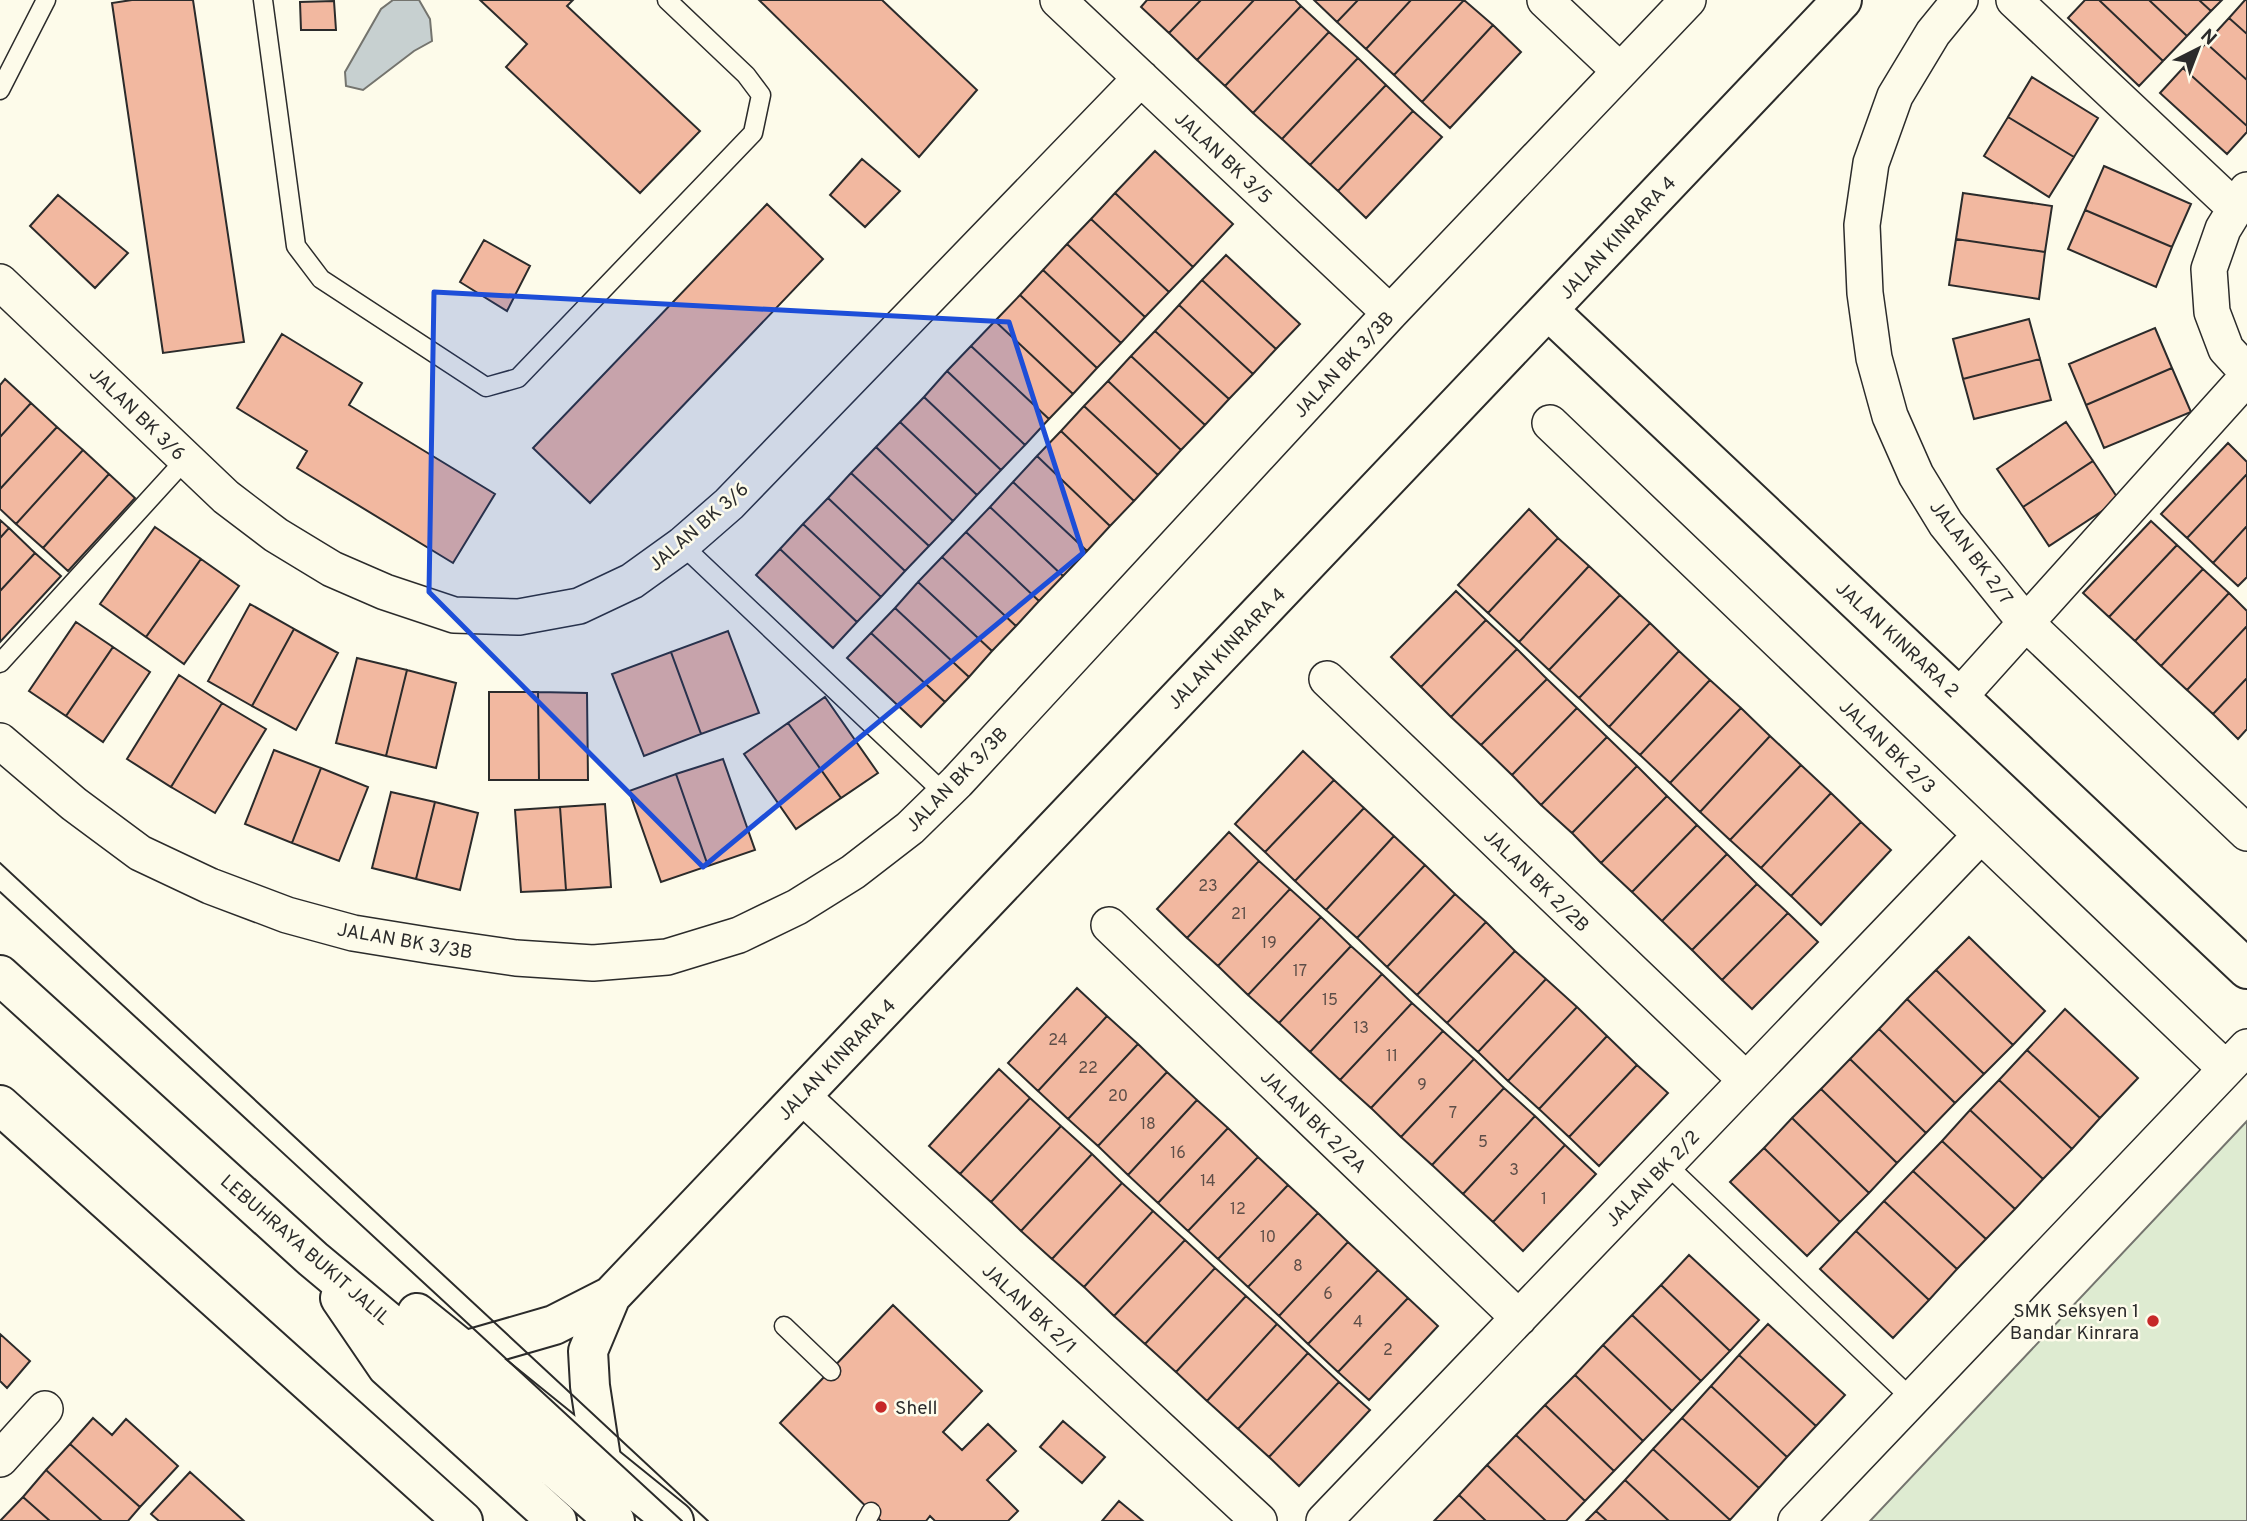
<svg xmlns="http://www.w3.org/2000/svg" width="2247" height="1521" font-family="Overpass,sans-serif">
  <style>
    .green { fill: #deebd1; stroke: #74746e; stroke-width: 2 }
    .water { fill: #c7d0d0; stroke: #74746e; stroke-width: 2 }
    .building { fill: #f2b8a0; stroke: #2b2b2b; stroke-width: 2 }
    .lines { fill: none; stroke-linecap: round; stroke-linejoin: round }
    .service-casing { stroke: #2b2b2b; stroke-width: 21 }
    .minor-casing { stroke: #2b2b2b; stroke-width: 38 }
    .tertiary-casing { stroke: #2b2b2b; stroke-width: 42 }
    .trunk-casing { stroke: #2b2b2b; stroke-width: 42 }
    .service { stroke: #fdfbea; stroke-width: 18 }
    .minor { stroke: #fdfbea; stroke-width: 35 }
    .tertiary { stroke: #fdfbea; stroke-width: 38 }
    .trunk { stroke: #fdfbea; stroke-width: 38 }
    .tram { stroke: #2b2b2b; stroke-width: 2 }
    .marked { fill: #1d4ed8; fill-opacity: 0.2; stroke: #1d4ed8; stroke-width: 5; stroke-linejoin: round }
    .poi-dot { fill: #c62828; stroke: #fdfbea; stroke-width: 2.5 }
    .labels { text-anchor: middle; stroke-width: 5; stroke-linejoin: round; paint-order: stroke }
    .number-label { font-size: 16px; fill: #5d4e48 }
    .street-label { font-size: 19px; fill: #2b2b2b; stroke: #fdfbea }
    .poi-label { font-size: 19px; fill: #2b2b2b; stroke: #fdfbea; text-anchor: end }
  </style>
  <rect width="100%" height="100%" fill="#fdfbea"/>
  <path class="green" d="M2247 1121V1521H1870Z"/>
  <path class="water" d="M393 0H419L430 19 432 41 414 51 363 90 346 86 345 72 381 9Z"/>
  <path class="building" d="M132 0H193L244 342 163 353 112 3Z
    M480 0H573L567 6 700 131 640 193 506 67 527 44Z
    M759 0H882L977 90 919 157Z
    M1147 0H1201L1169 33 1141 7Z
    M1201 0H1254L1197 60 1169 33Z
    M1254 0H1295L1301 6 1225 86 1197 60Z
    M1314 0H1358L1337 22Z
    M1358 0H1411L1366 49 1337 22Z
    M1411 0H1464L1394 75 1366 49Z
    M1464 0 1493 25 1422 102 1394 75Z
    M2085 0H2099L2163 61 2139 86 2068 18Z
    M2099 0H2149L2187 36 2163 61Z
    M2149 0H2199L2211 11 2187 36Z
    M2199 0H2222L2211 11Z
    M2245 0H2247V34L2229 18Z
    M334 1 336 30H301L300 2Z
    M1301 6 1329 32 1253 113 1225 86Z
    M2229 18 2247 34V80L2206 43Z
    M1493 25 1521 52 1450 128 1422 102Z
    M1329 32 1358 58 1282 139 1253 113Z
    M2206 43 2247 80V126L2183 68Z
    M1358 58 1386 85 1310 165 1282 139Z
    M2183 68 2247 126V132L2227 154 2160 93Z
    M2032 77 2098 118 2074 157 2008 117Z
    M1386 85 1413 111 1338 191 1310 165Z
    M1413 111 1442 137 1366 218 1338 191Z
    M2008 117 2074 157 2049 197 1984 156Z
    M1155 151 1233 224 1193 267 1115 193Z
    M862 159 900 191 865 227 830 195Z
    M2104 166 2191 204 2172 247 2085 210Z
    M1115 193 1193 267 1169 292 1091 219Z
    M1963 193 2052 206 2045 252 1956 239Z
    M58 195 128 253 95 288 30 226Z
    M767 204 823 259 590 503 533 448Z
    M2085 210 2172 247 2156 287 2068 249Z
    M1091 219 1169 292 1145 317 1067 244Z
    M1956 239 2045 252 2039 299 1949 285Z
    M484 240 530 266 507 311 460 282Z
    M1067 244 1145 317 1121 343 1043 270Z
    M1226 255 1300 324 1276 349 1202 280Z
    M1043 270 1121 343 1097 368 1020 295Z
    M1202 280 1276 349 1253 374 1179 305Z
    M1020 295 1097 368 1073 394 995 321Z
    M1179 305 1253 374 1229 399 1155 331Z
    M2029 319 2040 359 1963 379 1953 339Z
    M995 321 1073 394 1049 419 971 346Z
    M2155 328 2172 368 2086 405 2069 364Z
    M1155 331 1229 399 1205 425 1131 356Z
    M282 334 362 383 349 405 495 494 453 563 297 468 307 451 237 408Z
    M971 346 1049 419 1025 445 947 371Z
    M1131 356 1205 425 1181 450 1108 381Z
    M2040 359 2051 400 1974 419 1963 379Z
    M2172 368 2191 412 2104 448 2086 405Z
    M947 371 1025 445 1001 470 924 397Z
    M5 379 31 403 0 437V385Z
    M1108 381 1181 450 1158 475 1084 406Z
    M924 397 1001 470 977 495 900 422Z
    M31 403 57 427 0 489V437Z
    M1084 406 1158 475 1134 501 1061 431Z
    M900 422 977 495 953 521 876 447Z
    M2066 422 2093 461 2023 507 1997 469Z
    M57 427 83 450 16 524 0 509V489Z
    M1061 431 1134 501 1110 526 1037 456Z
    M2228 443 2247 462V474L2187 538 2161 514Z
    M876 447 953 521 929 546 851 473Z
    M83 450 109 474 43 548 16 524Z
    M1037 456 1110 526 1087 551 1013 482Z
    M2093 461 2119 500 2049 546 2023 507Z
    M851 473 929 546 905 571 828 498Z
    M109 474 135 498 68 571 43 548Z
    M2247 474V526L2213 563 2187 538Z
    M1013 482 1087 551 1063 576 990 507Z
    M828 498 905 571 881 597 803 524Z
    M990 507 1063 576 1039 601 966 532Z
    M1529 509 1558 538 1488 613 1458 585Z
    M0 520 9 528 0 538Z
    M2151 521 2177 545 2109 617 2083 593Z
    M803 524 881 597 857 622 780 549Z
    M2247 526V577L2238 586 2213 563Z
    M155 527 201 559 146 637 100 604Z
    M9 528 35 553 0 591V538Z
    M966 532 1039 601 1016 626 942 557Z
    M1558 538 1589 566 1519 642 1488 613Z
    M2177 545 2203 569 2135 641 2109 617Z
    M780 549 857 622 833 648 756 575Z
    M35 553 61 576 0 642V591Z
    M942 557 1016 626 992 651 918 582Z
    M201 559 239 586 184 664 146 637Z
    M1589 566 1620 595 1549 670 1519 642Z
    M2203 569 2229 593 2161 666 2135 641Z
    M918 582 992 651 969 677 895 608Z
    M1456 591 1486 620 1421 687 1391 657Z
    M2229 593 2247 611V626L2187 690 2161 666Z
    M1620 595 1650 623 1579 698 1549 670Z
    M250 604 294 629 252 706 208 681Z
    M895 608 969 677 945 702 871 633Z
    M1486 620 1517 649 1451 717 1421 687Z
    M76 622 113 647 66 716 29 691Z
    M1650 623 1679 651 1609 727 1579 698Z
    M2247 626V678L2213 714 2187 690Z
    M294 629 338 653 296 730 252 706Z
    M728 631 759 713 701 734 671 652Z
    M871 633 945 702 921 727 847 658Z
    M113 647 150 672 103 742 66 716Z
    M1517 649 1547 679 1481 745 1451 717Z
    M1679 651 1710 680 1640 755 1609 727Z
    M671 652 701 734 644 756 612 674Z
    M357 658 407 670 386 756 336 743Z
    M407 670 456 683 436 768 386 756Z
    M179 675 222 703 171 787 127 759Z
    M2247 678V729L2238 739 2213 714Z
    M1547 679 1577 708 1512 775 1481 745Z
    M1710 680 1741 708 1670 783 1640 755Z
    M489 692H538L539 780H489Z
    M538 692 587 693 588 780H539Z
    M825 697 878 773 841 798 788 723Z
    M222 703 266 729 215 813 171 787Z
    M1577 708 1607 737 1541 805 1512 775Z
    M1741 708 1770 736 1700 812 1670 783Z
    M788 723 841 798 796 829 744 754Z
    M1770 736 1801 765 1730 840 1700 812Z
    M1607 737 1637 766 1572 833 1541 805Z
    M274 750 321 768 292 843 245 824Z
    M1303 751 1334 780 1265 852 1235 824Z
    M723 759 755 850 708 866 676 774Z
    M1801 765 1831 793 1761 868 1730 840Z
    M1637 766 1667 796 1601 863 1572 833Z
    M321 768 368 787 339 861 292 843Z
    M676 774 708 866 661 882 629 791Z
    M1334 780 1364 808 1295 881 1265 852Z
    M391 792 435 802 416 879 372 868Z
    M1831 793 1861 822 1791 896 1761 868Z
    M1667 796 1697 825 1632 892 1601 863Z
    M435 802 478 813 460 890 416 879Z
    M605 804 611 887 566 890 560 807Z
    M560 807 566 890 521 892 515 810Z
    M1364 808 1394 836 1326 910 1295 881Z
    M1861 822 1891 850 1821 925 1791 896Z
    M1697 825 1727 854 1662 921 1632 892Z
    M1229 832 1259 861 1187 938 1157 909Z
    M1394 836 1425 865 1357 938 1326 910Z
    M1727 854 1757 884 1692 950 1662 921Z
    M1259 861 1290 889 1218 966 1187 938Z
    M1425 865 1455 894 1387 967 1357 938Z
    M1757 884 1788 913 1722 980 1692 950Z
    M1290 889 1321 917 1248 995 1218 966Z
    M1455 894 1486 922 1417 995 1387 967Z
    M1788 913 1818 942 1752 1009 1722 980Z
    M1321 917 1351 946 1279 1023 1248 995Z
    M1486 922 1515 951 1447 1023 1417 995Z
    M1969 937 2045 1011 2013 1045 1936 970Z
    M1351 946 1382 974 1310 1052 1279 1023Z
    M1515 951 1546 979 1478 1052 1447 1023Z
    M1936 970 2013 1045 1984 1074 1907 999Z
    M1382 974 1412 1003 1340 1080 1310 1052Z
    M1546 979 1577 1007 1508 1081 1478 1052Z
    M1077 988 1107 1016 1038 1091 1008 1063Z
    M1907 999 1984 1074 1955 1103 1879 1029Z
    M1412 1003 1443 1031 1371 1108 1340 1080Z
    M1577 1007 1607 1036 1539 1109 1508 1081Z
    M2065 1009 2138 1078 2100 1118 2027 1050Z
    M1107 1016 1138 1044 1068 1119 1038 1091Z
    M1879 1029 1955 1103 1926 1133 1850 1059Z
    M1443 1031 1474 1059 1401 1137 1371 1108Z
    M1607 1036 1637 1065 1569 1137 1539 1109Z
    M1138 1044 1167 1072 1098 1146 1068 1119Z
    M2027 1050 2100 1118 2072 1149 1999 1080Z
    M1474 1059 1504 1088 1432 1165 1401 1137Z
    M1850 1059 1926 1133 1897 1163 1821 1089Z
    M1637 1065 1668 1093 1599 1166 1569 1137Z
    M999 1069 1030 1098 960 1174 929 1146Z
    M1167 1072 1197 1100 1128 1175 1098 1146Z
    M1999 1080 2072 1149 2043 1179 1970 1110Z
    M1504 1088 1535 1116 1463 1194 1432 1165Z
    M1821 1089 1897 1163 1869 1193 1792 1118Z
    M1030 1098 1061 1126 991 1202 960 1174Z
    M1197 1100 1228 1128 1158 1203 1128 1175Z
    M1970 1110 2043 1179 2015 1209 1942 1141Z
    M1535 1116 1565 1145 1493 1222 1463 1194Z
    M1792 1118 1869 1193 1840 1222 1764 1148Z
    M1061 1126 1092 1154 1021 1231 991 1202Z
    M1228 1128 1258 1157 1188 1231 1158 1203Z
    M1942 1141 2015 1209 1986 1239 1913 1171Z
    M1565 1145 1596 1174 1523 1251 1493 1222Z
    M1764 1148 1840 1222 1807 1256 1730 1182Z
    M1092 1154 1122 1183 1052 1259 1021 1231Z
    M1258 1157 1288 1185 1218 1259 1188 1231Z
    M1913 1171 1986 1239 1957 1269 1884 1201Z
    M1122 1183 1153 1211 1084 1287 1052 1259Z
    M1288 1185 1318 1213 1248 1287 1218 1259Z
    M1884 1201 1957 1269 1929 1300 1856 1231Z
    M1153 1211 1185 1240 1114 1316 1084 1287Z
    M1318 1213 1348 1242 1279 1316 1248 1287Z
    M1856 1231 1929 1300 1893 1338 1820 1269Z
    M1185 1240 1215 1268 1145 1344 1114 1316Z
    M1348 1242 1378 1270 1308 1344 1279 1316Z
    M1689 1255 1759 1320 1730 1351 1661 1285Z
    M1215 1268 1246 1296 1176 1372 1145 1344Z
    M1378 1270 1408 1298 1338 1372 1308 1344Z
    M1661 1285 1730 1351 1701 1381 1632 1315Z
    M1246 1296 1277 1324 1207 1401 1176 1372Z
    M1408 1298 1438 1326 1369 1400 1338 1372Z
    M893 1305 982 1391 943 1432 962 1450 988 1424 1016 1451 987 1480 1018 1511 1008 1521H935L930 1516 926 1521H881L780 1423Z
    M1632 1315 1701 1381 1672 1411 1603 1345Z
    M1277 1324 1308 1353 1238 1429 1207 1401Z
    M1768 1324 1845 1395 1816 1426 1739 1355Z
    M0 1334 30 1361 7 1388 0 1381Z
    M1603 1345 1672 1411 1643 1441 1575 1375Z
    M1308 1353 1339 1382 1269 1457 1238 1429Z
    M1739 1355 1816 1426 1787 1457 1711 1386Z
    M1575 1375 1643 1441 1614 1471 1545 1405Z
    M1339 1382 1370 1410 1299 1486 1269 1457Z
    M1711 1386 1787 1457 1759 1488 1682 1418Z
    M1545 1405 1614 1471 1585 1501 1516 1435Z
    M93 1418 112 1435 126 1419 178 1466 140 1507 70 1444Z
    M1682 1418 1759 1488 1730 1520 1653 1449Z
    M1063 1421 1105 1457 1082 1483 1040 1447Z
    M1516 1435 1585 1501 1566 1521H1546L1487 1465Z
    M70 1444 140 1507 128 1521H102L46 1470Z
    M1653 1449 1730 1520 1729 1521H1669L1625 1480Z
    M1487 1465 1546 1521H1486L1459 1495Z
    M46 1470 102 1521H50L23 1497Z
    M190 1472 244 1521H159L151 1514Z
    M1625 1480 1669 1521H1607L1596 1511Z
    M1459 1495 1486 1521H1434Z
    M23 1497 50 1521H0Z
    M1119 1501 1143 1521H1102Z
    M1596 1511 1607 1521H1586Z"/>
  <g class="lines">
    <g class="service-casing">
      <path id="service" d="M263 0 296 246 321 279 486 387 518 378 753 133 761 95 746 75 667 0
        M0 90 46 0
        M682 545 945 794
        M0 663 186 459
        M1666 1164 1912 1399
        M784 1326 831 1371
        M866 1521 871 1512"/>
    </g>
    <g class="minor-casing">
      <path id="minor" d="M1058 0 1390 313
        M1545 0 1620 71
        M1960 0 1933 33 1895 96 1871 163 1862 225 1865 293 1874 358 1890 416 1916 475 1946 524 2026 623 2247 833
        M2014 0 2235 208
        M2247 190 2223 229 2209 269 2212 312 2226 349 2247 372
        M0 282 226 497 276 535 332 569 385 592 454 615 519 617 579 606 632 581 682 545 729 504 1141 78
        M1550 423 2226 1069
        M1327 679 1746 1080
        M1959 697 2247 377
        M0 741 74 804 140 853 210 886 287 915 353 933 433 946 516 958 593 963 667 957 739 935 797 907 853 872 910 828 957 782 1390 313 1688 0
        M1109 925 1519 1318
        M801 1095 1259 1521
        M0 1459 45 1409
        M1324 1521 1981 835
        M1796 1521 2247 1047"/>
    </g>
    <g class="tertiary-casing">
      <path id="tertiary" d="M1548 310 2247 969
        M464 1351 554 1325 611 1296 1842 0
        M602 1465 590 1386 588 1351 611 1296"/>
    </g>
    <g class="trunk-casing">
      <path id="trunk" d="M0 975 313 1259 410 1340 615 1521
        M0 1105 463 1521
        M340 1298 387 1367 557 1521
        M417 1313 674 1521"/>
    </g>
    <use href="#service" class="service"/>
    <use href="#minor" class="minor"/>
    <use href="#tertiary" class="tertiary"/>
    <use href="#trunk" class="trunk"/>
    <path class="tram" d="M0 863 708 1521
      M0 892 682 1521"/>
  </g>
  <path class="marked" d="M434 292 1009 322 1083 553 703 867 429 592Z"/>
  <g class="poi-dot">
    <circle cx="2153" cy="1321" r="7"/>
    <circle cx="881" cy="1407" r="7"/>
  </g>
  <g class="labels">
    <g class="number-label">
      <text x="1208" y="891">23</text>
      <text x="1239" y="919">21</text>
      <text x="1269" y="948">19</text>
      <text x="1300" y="976">17</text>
      <text x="1330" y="1005">15</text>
      <text x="1361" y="1033">13</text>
      <text x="1058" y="1045">24</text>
      <text x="1392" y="1061">11</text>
      <text x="1088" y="1073">22</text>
      <text x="1422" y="1090">9</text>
      <text x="1118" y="1101">20</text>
      <text x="1453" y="1118">7</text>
      <text x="1148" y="1129">18</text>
      <text x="1483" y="1147">5</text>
      <text x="1178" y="1158">16</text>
      <text x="1514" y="1175">3</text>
      <text x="1208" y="1186">14</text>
      <text x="1544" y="1204">1</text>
      <text x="1238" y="1214">12</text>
      <text x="1268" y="1242">10</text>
      <text x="1298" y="1271">8</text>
      <text x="1328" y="1299">6</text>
      <text x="1358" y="1327">4</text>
      <text x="1388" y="1355">2</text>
    </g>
    <g class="street-label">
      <text transform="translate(1224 157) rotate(43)" y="7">JALAN BK 3/5</text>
      <text transform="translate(1617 237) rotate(-47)" y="7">JALAN KINRARA 4</text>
      <text transform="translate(1343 364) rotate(-47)" y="7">JALAN BK 3/3B</text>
      <text transform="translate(138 413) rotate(44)" y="7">JALAN BK 3/6</text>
      <text transform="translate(698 526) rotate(-41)" y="7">JALAN BK 3/6</text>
      <text transform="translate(1972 552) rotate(53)" y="7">JALAN BK 2/7</text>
      <text transform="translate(1898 639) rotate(43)" y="7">JALAN KINRARA 2</text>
      <text transform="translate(1226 648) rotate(-46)" y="7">JALAN KINRARA 4</text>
      <text transform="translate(1888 746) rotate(44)" y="7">JALAN BK 2/3</text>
      <text transform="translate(956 779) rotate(-46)" y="7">JALAN BK 3/3B</text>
      <text transform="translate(1537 880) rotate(44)" y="7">JALAN BK 2/2B</text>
      <text transform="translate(405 940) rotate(10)" y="7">JALAN BK 3/3B</text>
      <text transform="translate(836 1059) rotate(-46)" y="7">JALAN KINRARA 4</text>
      <text transform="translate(1314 1121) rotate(44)" y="7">JALAN BK 2/2A</text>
      <text transform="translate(1652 1178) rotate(-46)" y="7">JALAN BK 2/2</text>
      <text transform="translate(306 1249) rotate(41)" y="7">LEBUHRAYA BUKIT JALIL</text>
      <text transform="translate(1030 1308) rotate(43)" y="7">JALAN BK 2/1</text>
    </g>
    <g class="poi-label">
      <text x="2139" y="1317">SMK Seksyen 1<tspan x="2139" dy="22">Bandar Kinrara</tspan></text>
      <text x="895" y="1414" text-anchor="start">Shell</text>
    </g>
  </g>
  <g transform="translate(2198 49) rotate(42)" stroke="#fdfbea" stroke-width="5" paint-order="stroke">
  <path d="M0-5L12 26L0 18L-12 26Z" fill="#2b2b2b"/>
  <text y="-10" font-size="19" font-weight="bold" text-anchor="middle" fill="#2b2b2b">N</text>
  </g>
</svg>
